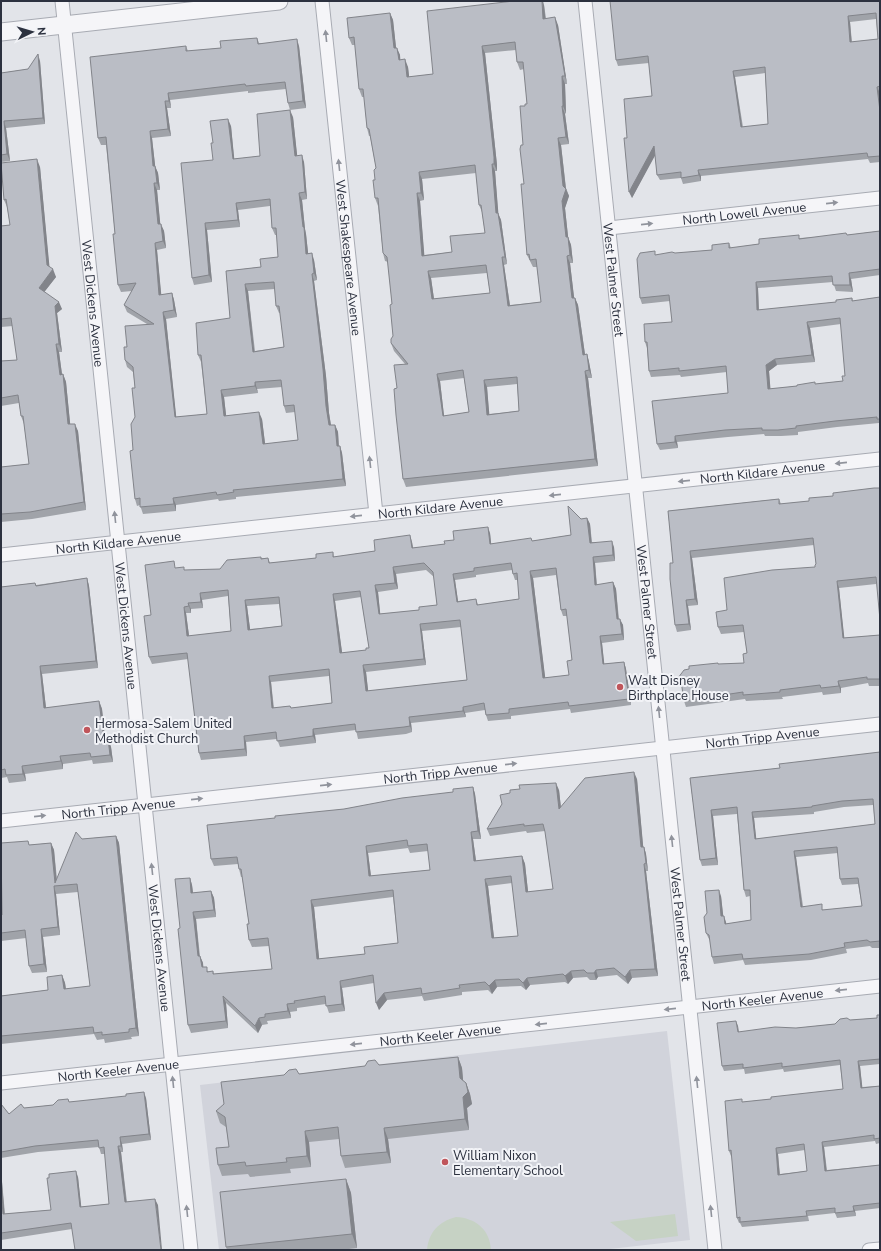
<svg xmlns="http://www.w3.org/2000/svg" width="881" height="1251" font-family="'Nunito Sans',sans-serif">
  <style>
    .built { fill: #d1d3db }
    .green { fill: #c6d2c4 }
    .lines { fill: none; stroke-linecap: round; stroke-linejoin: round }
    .minor-casing { stroke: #a8abb3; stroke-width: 15 }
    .tertiary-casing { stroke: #a8abb3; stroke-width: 19 }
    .minor { stroke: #f5f5f8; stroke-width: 13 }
    .tertiary { stroke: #f5f5f8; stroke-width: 17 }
    .wall { fill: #a0a3a9; fill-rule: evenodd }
    .shaded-wall { fill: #82848a }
    .building { fill: #babdc5; stroke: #82848a; fill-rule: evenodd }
    .oneway { fill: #90939c }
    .poi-dot { fill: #c0555b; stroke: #f2f3f7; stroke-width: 1.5 }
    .labels { text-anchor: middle; stroke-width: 4; stroke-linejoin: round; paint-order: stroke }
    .street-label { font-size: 13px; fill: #2c313f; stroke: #f2f3f7 }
    .poi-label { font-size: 13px; fill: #2c313f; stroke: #f2f3f7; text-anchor: start }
  </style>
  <rect width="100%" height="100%" fill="#e2e4e9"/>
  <path class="built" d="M667 1031 690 1240 601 1250H219L200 1085Z"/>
  <path class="green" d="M675 1214 678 1236 636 1241 610 1222Z
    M456 1217C475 1218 490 1229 491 1250H427C429 1232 438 1222 456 1217Z"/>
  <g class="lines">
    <g class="minor-casing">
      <g id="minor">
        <path id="s1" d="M62 1 191 1250"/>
        <path id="s2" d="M322 1 376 514"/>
        <path id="s3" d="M585 1 715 1250"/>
        <path id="s4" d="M609 228 880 198"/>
        <path id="s5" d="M1 555 880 459"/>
        <path id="s6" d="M1 821 880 724"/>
        <path id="s7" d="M1 1083 880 986"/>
        <path d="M869 1250 880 1249"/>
      </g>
    </g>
    <g class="tertiary-casing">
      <path id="tertiary" d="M1 32 279 1"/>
    </g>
    <use href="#minor" class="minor"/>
    <use href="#tertiary" class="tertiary"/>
  </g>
  <path class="wall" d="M880 1V162L870 163 868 159 701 176V181L683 184 681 178 660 180 657 175 655 154 632 198 627 138 652 96 649 63 618 66 616 60ZM876 19 878 39 852 42 850 22ZM765 73 768 124 743 127 735 77Z
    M544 5 546 18 558 25 567 84H565L566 113 565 114 569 144 561 145 566 188 569 196 565 208 568 237 571 245 573 263H570L574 298H575L578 305 585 354H587L589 362 592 378H588L598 466 406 487 403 479 397 388 405 364 394 351 391 343 393 336 392 304 388 262 385 261 383 253 378 206 375 198 376 168 370 136H369L367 128 364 97H362L359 89 355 45H352L349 38 390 13 393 20 396 48 400 55V60L408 67 409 77 433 74ZM516 50 517 62 520 70 524 69 527 104 525 106 524 184 527 255 533 267H537L541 302 510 305 504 265 507 264 501 220 498 213 495 171H497V165L485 53ZM476 173 479 205 482 212 485 233 452 252 424 255 420 201 424 200 422 179ZM487 273 490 293 434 299 431 278ZM464 378 469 412 444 416 440 381ZM517 384 519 411 489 414 487 387Z
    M257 38 259 43 299 46 306 108 290 110 288 103 286 89 248 93V91L170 100 171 108H167L171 136 152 138 155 166 158 173 160 190H157L160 224 164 231 166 248 157 250 161 295 172 293 174 300 177 317 166 319 176 417 207 414 201 362 198 355 230 318 226 271 261 267 278 257 277 235H275L272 228 270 206 238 210 240 227 207 230 212 282 194 285 192 278 213 160V143L231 126 234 159 260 156 293 117 297 156 304 162 307 199 302 200 305 229 306 234 308 253 314 260 317 280 314 281 326 376 329 413 331 425H335L338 432 339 446H340L342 453 346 486 236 497V499L219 501 218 499 176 505V511L143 514 140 505 137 506 135 499 133 450 135 417V388L133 372 127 367 125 360 127 347 147 324 127 312 124 305 132 291 121 292 118 285 115 234 106 145H101L98 138 186 46 188 51 221 48ZM275 289 276 306 279 313H280L284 347 255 351 248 291ZM282 387 284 406 286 413 295 412 298 440 265 444 262 419 226 416 224 397 258 393 257 389Z
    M40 61 45 124 6 128 10 161 1 162V73L28 69Z
    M40 167 49 266 56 277 44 292 62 309 57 313 62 352H59L62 374H63L66 382 70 424 78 431 86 510 32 519 1 522V458L2 467 29 464 24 424 21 416 19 403 1 406V361L17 360 13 326 1 327V226L10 225 7 207 4 200Z
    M880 231V275L851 279 853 292 836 291 833 282 758 288 759 310 836 302 852 298 853 301 880 297V425H879V423L837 427 798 432V435L781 436H765L764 434 728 437 677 442 678 448 660 450 657 444 728 393 727 372 681 377 680 375 651 377 649 371 647 348 645 342 672 322 670 301 642 304 640 298 656 255 712 250 729 243 731 248 800 238 847 235ZM841 324 845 376 843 381 770 389 769 371 777 365 815 362 810 328Z
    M874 488 876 584 839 588 844 638 880 635V686H869L868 683 841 688V693L823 695 822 692 782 697 783 699 746 701 745 699 686 707 684 701 682 686 680 684 678 678 719 664 744 663 747 653 744 632 721 634 718 627 727 610 815 567 816 564 814 545 692 558 698 605 688 606 691 630 677 632 675 625 673 563 668 511 779 499 781 504 809 501Z
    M587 518 590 524 592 542 614 547 615 561 595 563 597 585 613 582 616 589 619 619 623 625 624 640 602 643 604 664 624 662 626 669 631 705 571 713 570 709 511 716V719L488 721 486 715 485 710 465 713 466 717 411 723 412 732 406 734 358 739 356 730 315 735 316 743 280 747 277 739 246 742 247 756 201 760 199 753 188 659 152 664 149 657 151 615 177 568 185 570 220 569 262 558H268L270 563 316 558 333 552 334 557 375 551 412 542 413 548 445 544 490 533 491 544 532 541 571 535 581 519ZM426 570 434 577 437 605 419 610 380 614 378 592 398 589 396 574ZM512 570 513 574 515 580H518L519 599 478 605 476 599 458 601 455 580 476 577V575ZM556 575 561 610 563 616H567L572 660 569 675 545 678 533 578ZM228 596 231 631 189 636 186 613H191V609L203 608 202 600ZM361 597 369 648 366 650 342 653 335 601ZM279 604 282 626 250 629 247 606ZM461 627 467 680 368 691 366 672 426 665 422 631ZM329 676 332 703 291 708 290 706 274 708 271 682Z
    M87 578 89 586 98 668 42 674 46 708 99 701 102 709 105 740 108 739 111 747 113 762 93 764 92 760 63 764V769L25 774 26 781 9 783 7 777 1 778V586V587L35 583 36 585Z
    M880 752V948H872L870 946 846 949 847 953 811 960 745 965 743 960 714 964 712 957 710 940 709 939 706 933 721 896 723 916 726 924 751 920 750 896 746 897 744 890 737 814 713 816 718 865 702 866 700 860 690 778 780 768ZM873 805 875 824 756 839 754 818 814 814V812L844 807ZM838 853 840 879 842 885 858 884 862 906 824 910 803 906 796 857Z
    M637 779 643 847H644L646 854 648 871H646L658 976 632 978 628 984 617 975 598 977 596 980H590L587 977 573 978 568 984 565 982 530 985 526 990 521 986 497 987 492 994 488 990 462 992V995L424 1001 422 996 387 1000 379 1010 374 983 342 988 345 1011 329 1013 326 1004 297 1008V1011L290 1012 291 1018 267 1021 268 1024 262 1025 258 1033 226 1003 228 1028 191 1033 188 1025 180 928 190 878 192 885 193 893 211 891 214 898 216 917 196 919 200 956 203 963V967L209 972 213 971 214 974 272 969 269 946 252 947 249 940V924L242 877H241L239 869 238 864 214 866 211 859 275 818 344 809 453 792 473 787 475 794 481 839H473L476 861 522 856 525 864 528 892 553 889 545 831 527 833 526 831 490 836 487 829 559 790 561 808ZM408 848 410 853 428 851 430 870 371 876 368 853ZM512 883 518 936 494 938 488 886ZM393 897 398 943 365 954 319 959 314 907Z
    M116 836 119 843 139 1036 131 1037 132 1039 105 1043 104 1039 97 1040 94 1034 1 1044V996L48 990 62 975 65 983 66 989 90 986 78 892 56 894 60 935 43 937 47 972 32 973 29 966 26 938 1 941V915L28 841 29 845 51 843 54 850 57 879 82 839Z
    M880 1015V1064L860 1066 862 1087 880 1086V1143L876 1144 875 1141 824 1147 827 1170 880 1165V1208L855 1211 856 1216 837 1218 835 1213 808 1216 809 1221 742 1227 740 1223H739L737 1218 732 1156H731L729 1151 743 1102 771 1099 843 1089 840 1065 784 1072 783 1069 745 1074 744 1069 724 1071 722 1066 738 1026 739 1032 796 1028 835 1024 850 1020 877 1018ZM805 1150 807 1171 780 1174 778 1154Z
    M458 1057 462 1068 463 1081 466 1083 470 1094 472 1104 467 1108 469 1130 388 1139 391 1163 345 1168 341 1156 339 1139 309 1142 311 1167 290 1169 291 1173 250 1177 248 1174 222 1176 218 1165 229 1147 226 1127 220 1123 216 1111 299 1074Z
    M146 1098 151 1140 122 1144 123 1152H121L127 1202 158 1205 72 1229 1 1240V1170L5 1214 51 1210 78 1177 81 1207 109 1204 105 1154H101L99 1147 38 1152 1 1158V1104L9 1114 24 1108 53 1105 68 1099 69 1102Z
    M346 1179 351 1193 357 1248 341 1250H227L226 1247Z"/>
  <path class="shaded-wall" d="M542 1H543L544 5 546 26 543 19Z
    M390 13 393 20 397 56 394 48Z
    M848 16 850 22 852 48 850 42Z
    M555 17 558 25 567 84 565 76Z
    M297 39 299 46 306 108 303 101Z
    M482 46 485 53 497 165V171L494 164Z
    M397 48 400 55 401 68 399 60Z
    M38 54 40 61 45 124 43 118Z
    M405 59 408 67 410 84 407 77Z
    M733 71 735 77 743 133 741 127Z
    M562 76 565 84 566 113 563 106Z
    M877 87 880 93V111Z
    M168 93 170 100 171 108 169 101Z
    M165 101 167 108 171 136 168 129Z
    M562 106 565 114 569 144 566 137Z
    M290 110 293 117 298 163 295 156Z
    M228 119 231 126 235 166 233 159Z
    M4 121 6 128 10 161 7 154Z
    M150 131 152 138 156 173 153 166Z
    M558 138 561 145 566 190V189L569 196 565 208 569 245 566 237 562 201 563 186Z
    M654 146 657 152 632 198 629 192Z
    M302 155 304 162 307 199 305 192Z
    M37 159 40 167 50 272 47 265Z
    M492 164 495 171 499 221 496 213Z
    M155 166 158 173 160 190 157 183Z
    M698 170 701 176V181L699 175Z
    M419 172 422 179 424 200 421 193Z
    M154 183 157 190 161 231 158 224Z
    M299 193 302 200 305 229 306 234 309 261 306 254 303 227Z
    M417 193 420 201 425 263 422 256Z
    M236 203 238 210 240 227 238 220Z
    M498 213 501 220 507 264 505 257Z
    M205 223 207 230 212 282 209 275Z
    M161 224 164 231 166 248 163 241Z
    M568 237 571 245 573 263 570 255Z
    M155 243 157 250 162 302 159 295Z
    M312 253 314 260 317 280 314 273Z
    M567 256 570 263 575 305 572 298Z
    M502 257 504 265 511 313 508 306Z
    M53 269 56 277 42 295 39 288Z
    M428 271 431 278 435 306 432 299Z
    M849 273 851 279 853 292 850 285Z
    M312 274 314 281 326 376 329 413 332 432 329 425 326 406Z
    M756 282 758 288 759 316 757 310Z
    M245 284 248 291 255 359 253 352Z
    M172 293 174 300 177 317 174 310Z
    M575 298 578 305 586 362 583 355Z
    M59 302 62 309 57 313 62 352 59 344 55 306Z
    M163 312 166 319 177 424 175 417Z
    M807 322 810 328 815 362 812 355Z
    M56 344 59 352 63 382 60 375Z
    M587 354 589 362 592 378 589 370Z
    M775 359 777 365 769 371 771 395 768 389 766 365Z
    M585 371 588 378 598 466 595 459Z
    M63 374 66 382 71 432 68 424Z
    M437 374 440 381 445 424 443 416Z
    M484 380 487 387 490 422 487 415Z
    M255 382 257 389 258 393 255 386Z
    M221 390 224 397 227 423 224 416Z
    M259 412 262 419 266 451 263 444Z
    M75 424 78 431 86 510 84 502Z
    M335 425 338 432 339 453 337 446Z
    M675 436 677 442 678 448 675 442Z
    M340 446 342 453 346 486 343 479Z
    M173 498 176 505V511L174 504Z
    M587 518 590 524 592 549 590 543Z
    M488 527 490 533 492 551 490 544Z
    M410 535 412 542 414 555 412 548Z
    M612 541 614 547 615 561 613 555Z
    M690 551 692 558 698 605 695 599Z
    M593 557 595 563 597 591 595 585Z
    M393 567 396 574 398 589 395 583Z
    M530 571 533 578 546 684 543 678Z
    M453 574 455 580 459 608 457 602Z
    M87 578 89 586 98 668 96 661Z
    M837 581 839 588 845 644 843 638Z
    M613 582 616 589 619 626 617 619Z
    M375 585 378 592 381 621 379 614Z
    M200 593 202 600 203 608 201 602Z
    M333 594 335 601 343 659 340 653Z
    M245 600 247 606 251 636 248 630Z
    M686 600 688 606 691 630 689 624Z
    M188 603 191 609V613L189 606Z
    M184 607 186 613 190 643 187 636Z
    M620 619 623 625 624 640 622 634Z
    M420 624 422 631 426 665 424 659Z
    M600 636 602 643 605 670 603 664Z
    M624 662 626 669 631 705 629 699Z
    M363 665 366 672 369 698 366 691Z
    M40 666 42 674 47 716 44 708Z
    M269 676 271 682 274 715 272 708Z
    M838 681 841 688V693L839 686Z
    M99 701 102 709 106 747 104 740Z
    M463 707 465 713 466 717 463 711Z
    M409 717 411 723 412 732 410 726Z
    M313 729 315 735 316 743 313 736Z
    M244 736 246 742 247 756 245 749Z
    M108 739 111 747 113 762 110 755Z
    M60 756 63 764V769L61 761Z
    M22 766 25 774 26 781 23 774Z
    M634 772 637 779 644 855 641 847Z
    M556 783 559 790 562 817 559 809Z
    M473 787 475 794 481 839 478 831Z
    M711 810 713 816 718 865 716 858Z
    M752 812 754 818 757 845 755 839Z
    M471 832 473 839 477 868 474 861Z
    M116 836 119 843 139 1036 136 1028Z
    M51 843 54 850 57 886 55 883Z
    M366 846 368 853 372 884 369 876Z
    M644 847 646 854 648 871 646 863Z
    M794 851 796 857 803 913 801 907Z
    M522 856 525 864 529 900 526 892Z
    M644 864 646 871 658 976 655 969Z
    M190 878 192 885 194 901 191 893Z
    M485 879 488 886 495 946 492 938Z
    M54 886 56 894 60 935 58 927Z
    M719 890 721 896 724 922 721 916Z
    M211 891 214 898 216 917 214 910Z
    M311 900 314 907 320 967 317 959Z
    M193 912 196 919 200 963 198 956Z
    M724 916 726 922 727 930 725 924Z
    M41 929 43 937 47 972 44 964Z
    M200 956 203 963 204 974 202 967Z
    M596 970 598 977 596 980 594 973Z
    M630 970 632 978 628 984 625 977Z
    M571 971 573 978 568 984 565 976Z
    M62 975 65 983 67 997 64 989Z
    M527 978 530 985 526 990 523 983Z
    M495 980 497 987 492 994 489 986Z
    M340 981 342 988 345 1011 342 1004Z
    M384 993 387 1000 379 1010 376 1003Z
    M223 996 226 1003 228 1028 226 1021Z
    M287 1004 290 1012 291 1018 288 1011Z
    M259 1018 262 1025 258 1033 255 1026Z
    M736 1021 738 1026 739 1038 738 1032Z
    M458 1057 462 1068 464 1090 460 1078Z
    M858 1061 860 1066 863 1093 861 1088Z
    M466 1083 470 1094 472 1104 467 1108 469 1130 465 1119 463 1097Z
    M144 1092 146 1098 151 1140 149 1134Z
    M384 1128 388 1139 391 1163 387 1152Z
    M305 1131 309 1142 311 1167 307 1156Z
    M120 1137 122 1144 123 1152 121 1146Z
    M822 1142 824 1147 827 1176 825 1171Z
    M118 1146 121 1152 127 1208 125 1202Z
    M776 1148 778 1154 780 1180 778 1175Z
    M1 1170 5 1220 3 1214 1 1190Z
    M76 1171 78 1177 82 1213 80 1207Z
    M346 1179 351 1193 357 1248 352 1234Z
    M155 1199 158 1205 162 1250H161Z
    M853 1206 855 1211 856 1216 854 1211Z"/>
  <path class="building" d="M514 1H542L543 19 555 17 565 76H562L563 106H562L566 137 558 138 563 186 566 189 562 201 566 237H568L570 255 567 256 572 298H575L583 355 587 354 589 370 585 371 595 459 403 479 396 415 394 389 397 388 394 365 408 364 391 343V339L393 336 390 305 392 304 387 257 383 253 378 198H375L373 180H375L374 170 376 168 369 129 367 128 363 89H359L354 37 349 38 347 18 390 13 394 48H397L399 60 405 59 407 77 433 74 427 11ZM515 42 517 62H523L527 104H525V106H520L523 145H521L520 149 524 184H521L527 255 529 254 530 260 536 259 541 302 508 306 502 257H505L498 213H496L492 164H494V157L482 46ZM475 165 479 205H481L485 233 450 236 452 252 422 256 417 193H421L419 172ZM486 265 490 293 432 299 428 271ZM463 370 469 412 443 416 437 374ZM517 377 519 411 487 415 484 380Z
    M610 1H880V86L877 87 880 111V156L868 157 867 153 698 170 699 175 681 178V172L657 175 654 146 629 192 624 138H627L624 99 652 96 648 56 616 60ZM876 13 878 39 850 42 848 16ZM765 67 768 124 741 127 733 71Z
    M257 38 258 44 297 39 303 101 288 103 285 82 246 86 245 84 168 93 169 101H165L168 129 150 131 153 166H155L157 183H154L158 224H161L163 241 155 243 159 295 172 293 174 310 163 312 175 417 207 414 201 355H198L196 323 230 318 226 271 261 267 260 259 278 257 276 228H272L270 199 236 203 238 220 205 223 209 275 192 278 181 163 213 160 211 143H213L210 121 228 119 233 159 260 156 257 114 290 110 295 156 302 155 305 192 299 193 303 227H304L306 254 312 253 314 273 312 274 323 369 326 406 329 425H335L337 446H340L343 479 233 490 234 492 217 495 216 492 173 498 174 504 140 507V498L135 499 130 451 133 450 131 424 135 417 132 388H135L133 367 125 360 124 347H127L125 326 154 324 124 305 136 283 118 285 113 234H115L106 137 98 138 90 57 186 46V51L221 48 220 41ZM274 282 276 306H279L284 347 253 352 245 284ZM281 380 284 406 294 405 298 440 263 444 259 412 224 416 221 390 255 386V382Z
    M38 54 43 118 4 121 7 154 1 155V73L28 69Z
    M37 159 47 265 53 269 39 288 59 302 55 306 59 344H56L60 375 63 374 68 424H75L84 502 30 512 1 514V467L29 464 23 416H21L18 395 1 398V361L17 360 11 318 1 319V226L10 225 6 199 4 200 1 163Z
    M880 231V271V269L849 273 850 285H833L832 276 756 282 757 310 836 302V300L852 298V301L880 297V419H877V417L835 421 796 426V428L778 430H762V428L725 430 675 436V442L657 444 652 401 728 393 726 366 679 371V368L649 371 647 342H645L644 324 672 322 669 295 640 298 637 259 640 253 655 251V255L672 252 675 253 712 250V245L729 243V248L759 244V239L799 235V239L846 233 847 235ZM840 318 845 376H842L843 381 815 384V382L797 385V386L768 389 766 365 775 359 812 355 807 322Z
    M874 488H880V620L876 577 837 581 843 638 880 635V679H867V677L838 681 839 686 821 688 820 685 780 690V692L743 695V692L684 701 681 681 678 678 684 670 689 669V666L718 663V664L744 663 743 654 747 653 743 625 718 627 716 612 727 610 724 578 772 570 815 567V565L816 564 813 538 690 551 695 599 686 600 689 624 675 625 670 579V563H673L668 511 779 499V504L809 501V498L833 496V493Z
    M568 506 581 519 587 518 590 543 612 541 613 555 593 557 595 585 613 582 617 619H620L622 634 600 636 603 664 624 662 629 699 569 706 568 702 509 709V713L486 715 484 703 463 707V711L409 717 410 726 404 727 356 732 355 724 313 729V736L277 741 276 732 244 736 245 749 199 753 187 653 149 657 144 616 151 615 145 565 174 561 175 568 184 567V570L220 569 227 560 261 557V559L268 558 269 563 316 558V554L333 552V557L375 551 374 540 410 535 412 548 445 544 444 541 454 540 453 531 488 527 490 544 531 538 532 541 571 535ZM424 563 433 572 437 605 419 607V610L379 614 375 585 395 583 393 567ZM511 563 513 574 517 573 519 599 477 605 476 599 457 602 453 574 474 571V568ZM556 568 561 610 566 609 572 660 567 661 569 675 543 678 530 571ZM228 590 231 631 187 636 184 607 189 606 188 603 201 602 200 593ZM360 591 369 648H366V650L340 653 333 594ZM279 597 282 626 248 630 245 600ZM460 620 467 680 366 691 363 665 424 659 420 624ZM329 669 332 703 291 708 290 706 272 708 269 676Z
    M87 578 96 661 40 666 44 708 99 701 104 740 108 739 110 755 91 757 90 753 60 756 61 761 22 766 23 774 6 775 5 769 1 770V587L35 583 36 586Z
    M880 752V941L870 942 867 940 844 943 845 947 809 954 743 959 742 954 712 957 709 935 706 933 704 917 707 913 705 891 719 890 721 916H724L725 924 751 920 750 890H744L737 807 711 810 716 858 700 860 690 778 780 768 779 764ZM873 799 875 824 755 839 752 812 812 807V806L842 801ZM837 847 840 879 858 878 862 906 822 910V904L801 907 794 851Z
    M634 772 641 847H644L646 863 644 864 655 969 630 970 625 977 614 968 596 970 594 973H587L584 970 571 971 565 976 563 974 527 978 523 983 519 979 495 980 489 986 485 982 459 985 460 988 422 994 421 988 384 993 376 1003 373 975 340 981 342 1004 326 1006 325 996 294 1001 295 1003 287 1004 288 1011 265 1014V1017L259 1018 255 1026 223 996 226 1021 188 1025 178 929 180 928 175 879 190 878 191 893 211 891 214 910 193 912 198 956H200L202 967H207V972L213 971V974L272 969 268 938 249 940 247 924H249L241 869H239L237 857 211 859 207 825 275 818V816L344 809 402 798 453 792V789L473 787 478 831 471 832 474 861 522 856 526 892 553 889 545 832 543 824 524 826V824L487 829 502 804 500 795 510 793V790L520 789 519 785 556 783 559 809 585 778ZM407 840 408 846 427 844 430 870 369 876 366 846ZM511 876 518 936 492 938 485 879ZM393 890 398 943 364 947 365 954 317 959 311 900Z
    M76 832 82 839 116 836 136 1028 129 1029V1032L102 1035V1032L94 1033 93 1027 1 1036V996L48 990 47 977 62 975 64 989 90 986 77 884 54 886 58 927 41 929 44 964 29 966 25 930 1 933V915H2L1 843 28 841 29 845 51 843 55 883Z
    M877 1015H880V1059L858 1061 861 1088 880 1086V1138L874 1139V1135L822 1142 825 1171 880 1165V1203L853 1206 854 1211 835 1213V1208L806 1211 807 1216 740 1222V1217L737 1218 731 1150 729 1151 725 1101 742 1099V1102L771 1099V1097L843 1089 840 1060 782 1067V1063L743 1068V1064L722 1066 717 1023 736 1021 738 1032 775 1027 796 1028 835 1024 840 1019 847 1018 850 1020 877 1018ZM804 1144 807 1171 778 1175 776 1148Z
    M458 1057 460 1078 466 1083 468 1092 463 1097 465 1119 384 1128 387 1152 341 1156 338 1127 305 1131 307 1156 286 1158 287 1162 246 1166 245 1162 218 1165 216 1148 229 1147 225 1117 216 1111 224 1104 221 1082 284 1075 289 1070 296 1069 299 1074 365 1066 368 1061 375 1060 379 1065Z
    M144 1092 149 1134 120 1137 121 1146H118L125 1202 155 1199 161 1250H75L71 1223 1 1233V1190L3 1214 51 1210 47 1178H49V1174L76 1171 80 1207 109 1204 104 1147 99 1148 98 1140 35 1146 1 1152V1104L9 1114 21 1104 24 1108 53 1105 58 1100 68 1099 69 1102 126 1096V1094Z
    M346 1179 352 1234 226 1247 220 1192Z"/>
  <defs><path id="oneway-solid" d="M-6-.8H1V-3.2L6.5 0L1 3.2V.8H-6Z"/></defs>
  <g class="oneway">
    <use href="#oneway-solid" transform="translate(326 36) rotate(-96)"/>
    <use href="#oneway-solid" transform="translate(339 165) rotate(-96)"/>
    <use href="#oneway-solid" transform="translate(832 203) rotate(-6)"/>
    <use href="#oneway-solid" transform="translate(647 224) rotate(-6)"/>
    <use href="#oneway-solid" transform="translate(370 462) rotate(-96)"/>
    <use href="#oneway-solid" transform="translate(841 463) rotate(174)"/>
    <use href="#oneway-solid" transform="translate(684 481) rotate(174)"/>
    <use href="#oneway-solid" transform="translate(555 495) rotate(174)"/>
    <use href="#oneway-solid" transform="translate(356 516) rotate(174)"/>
    <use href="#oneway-solid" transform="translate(115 517) rotate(-96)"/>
    <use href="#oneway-solid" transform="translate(659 712) rotate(-96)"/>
    <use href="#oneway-solid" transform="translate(511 764) rotate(-6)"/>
    <use href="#oneway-solid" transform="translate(326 785) rotate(-6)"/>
    <use href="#oneway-solid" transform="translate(197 799) rotate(-6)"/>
    <use href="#oneway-solid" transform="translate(40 816) rotate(-6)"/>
    <use href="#oneway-solid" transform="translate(672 841) rotate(-96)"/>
    <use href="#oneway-solid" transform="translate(152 869) rotate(-96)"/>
    <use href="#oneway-solid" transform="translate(841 990) rotate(174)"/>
    <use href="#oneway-solid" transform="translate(670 1009) rotate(174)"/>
    <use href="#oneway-solid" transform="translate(541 1024) rotate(174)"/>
    <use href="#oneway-solid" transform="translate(356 1044) rotate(174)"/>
    <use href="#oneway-solid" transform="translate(173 1082) rotate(-96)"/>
    <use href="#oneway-solid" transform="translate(697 1082) rotate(-96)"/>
    <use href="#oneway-solid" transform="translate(187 1211) rotate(-96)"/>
    <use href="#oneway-solid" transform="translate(711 1211) rotate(-96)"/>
  </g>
  <g class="poi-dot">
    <circle cx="620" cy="687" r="4"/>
    <circle cx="87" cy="730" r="4"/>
    <circle cx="445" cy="1162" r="4"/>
  </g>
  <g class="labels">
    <g class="street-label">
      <text dy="5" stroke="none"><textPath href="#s4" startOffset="136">North Lowell Avenue</textPath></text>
      <text dy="5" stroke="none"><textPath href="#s2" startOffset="258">West Shakespeare Avenue</textPath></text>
      <text dy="5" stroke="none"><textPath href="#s3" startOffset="280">West Palmer Street</textPath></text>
      <text dy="5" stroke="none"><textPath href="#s1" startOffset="304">West Dickens Avenue</textPath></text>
      <text dy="5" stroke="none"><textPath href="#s5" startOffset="766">North Kildare Avenue</textPath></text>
      <text dy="5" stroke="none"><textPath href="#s5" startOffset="442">North Kildare Avenue</textPath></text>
      <text dy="5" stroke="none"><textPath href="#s5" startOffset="118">North Kildare Avenue</textPath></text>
      <text dy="5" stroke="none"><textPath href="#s3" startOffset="604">West Palmer Street</textPath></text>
      <text dy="5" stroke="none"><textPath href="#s1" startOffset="628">West Dickens Avenue</textPath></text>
      <text dy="5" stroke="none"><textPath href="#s6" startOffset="766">North Tripp Avenue</textPath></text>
      <text dy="5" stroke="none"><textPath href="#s6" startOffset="442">North Tripp Avenue</textPath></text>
      <text dy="5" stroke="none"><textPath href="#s6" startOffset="118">North Tripp Avenue</textPath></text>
      <text dy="5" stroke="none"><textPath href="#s3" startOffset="928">West Palmer Street</textPath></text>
      <text dy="5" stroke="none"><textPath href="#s1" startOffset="952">West Dickens Avenue</textPath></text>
      <text dy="5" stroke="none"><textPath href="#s7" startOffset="766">North Keeler Avenue</textPath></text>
      <text dy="5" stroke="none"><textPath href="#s7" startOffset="442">North Keeler Avenue</textPath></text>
      <text dy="5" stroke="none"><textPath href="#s7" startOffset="118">North Keeler Avenue</textPath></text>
    </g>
    <g class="poi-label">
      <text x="628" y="685">Walt Disney<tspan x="628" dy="15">Birthplace House</tspan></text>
      <text x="95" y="728">Hermosa-Salem United<tspan x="95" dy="15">Methodist Church</tspan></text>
      <text x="453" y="1160">William Nixon<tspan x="453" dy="15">Elementary School</tspan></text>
    </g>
  </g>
  <rect width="881" height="1251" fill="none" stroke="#2c313f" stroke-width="4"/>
  <g transform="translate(32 32) rotate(85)" stroke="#f2f3f7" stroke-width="3" paint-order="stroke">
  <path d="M0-3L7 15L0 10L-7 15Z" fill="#2c313f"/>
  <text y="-6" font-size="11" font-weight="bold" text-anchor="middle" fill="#2c313f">N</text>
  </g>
</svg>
